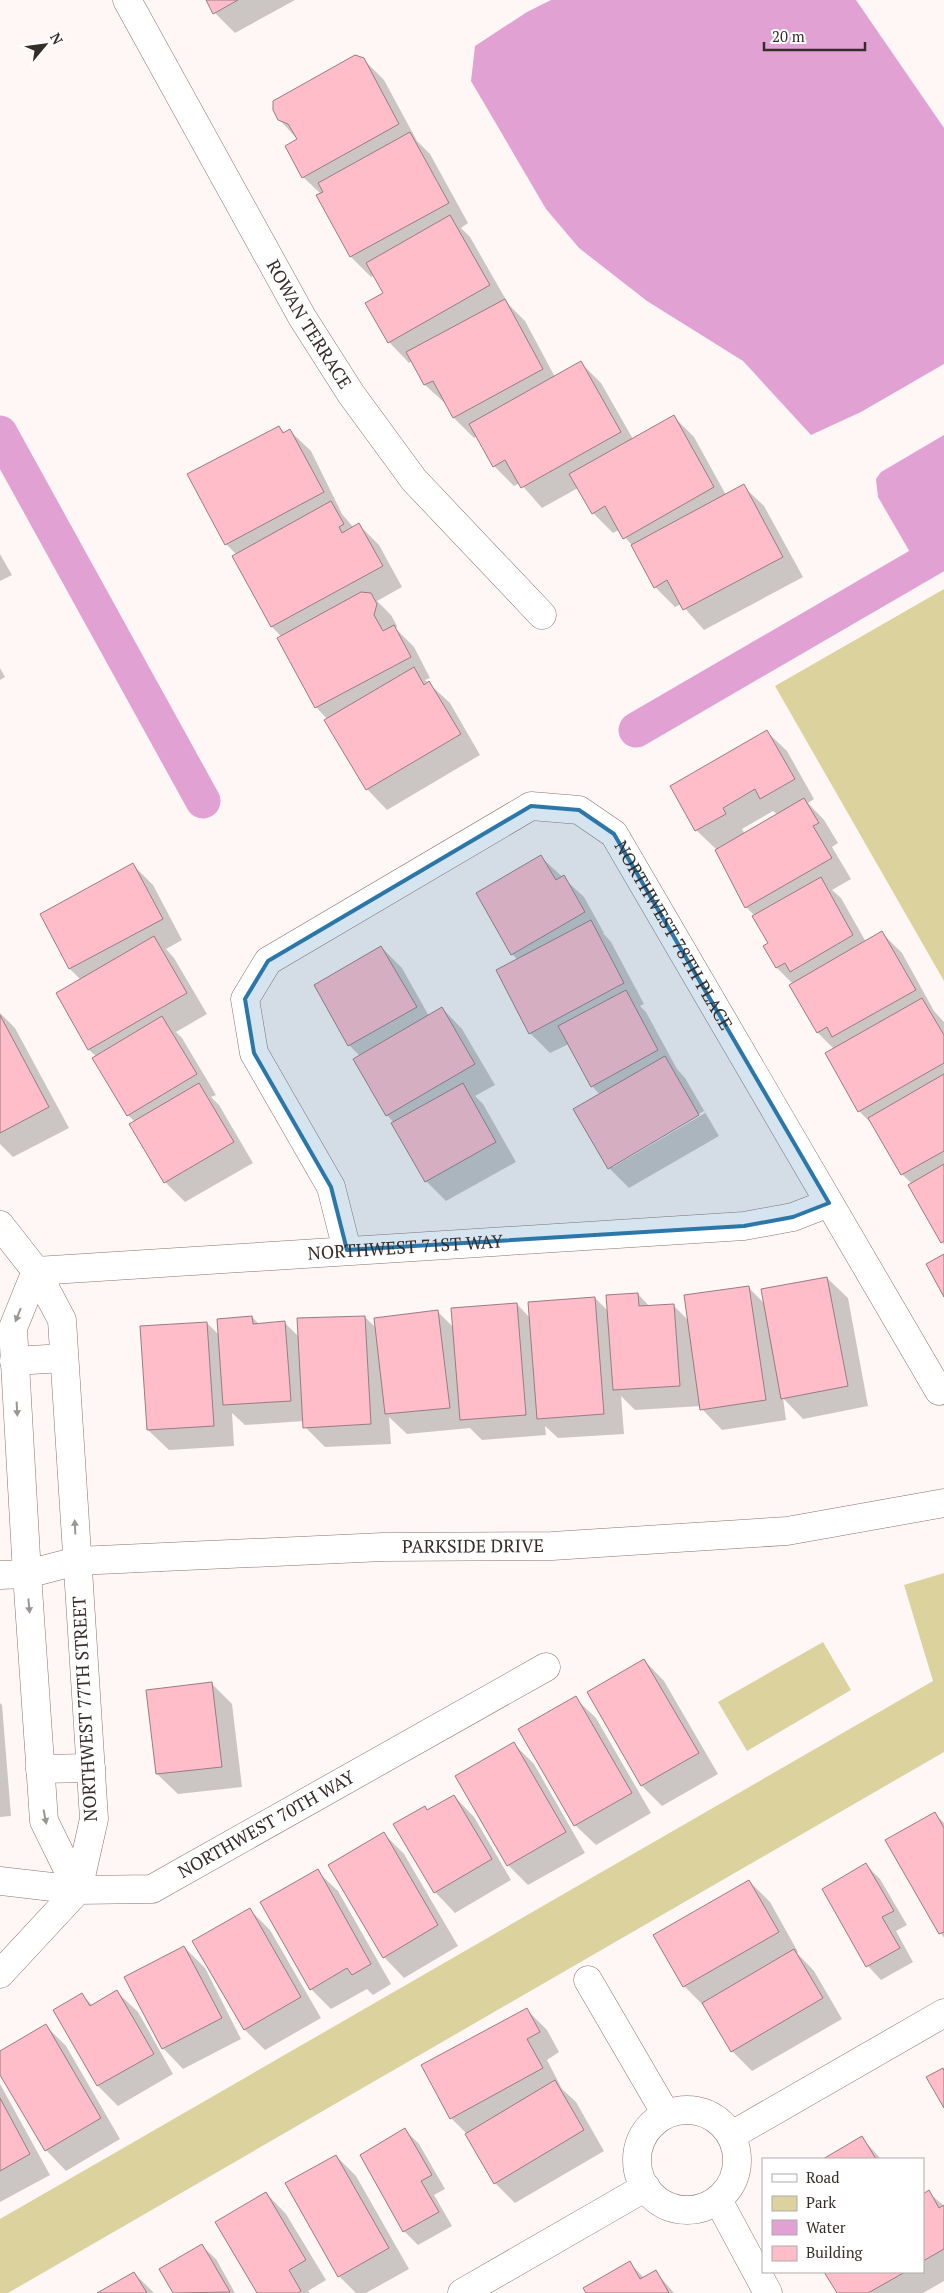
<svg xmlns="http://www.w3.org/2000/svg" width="944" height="2293" font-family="'PT Serif',serif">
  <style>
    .green { fill: #dcd29d }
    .water { fill: #e1a2d3 }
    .shadow { fill: #0003; fill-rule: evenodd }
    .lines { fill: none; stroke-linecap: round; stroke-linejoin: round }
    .canal { stroke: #e1a2d3; stroke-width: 35 }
    .building { fill: #ffbcc9; stroke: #997c81 }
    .minor-casing { stroke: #8d726a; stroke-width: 29 }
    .minor { stroke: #fff; stroke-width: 28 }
    .oneway { fill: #9b9694 }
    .marked { fill: #2b77aa; fill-opacity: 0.2; stroke: #2b77aa; stroke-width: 4; stroke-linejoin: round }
    .labels { text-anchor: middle; stroke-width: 4; stroke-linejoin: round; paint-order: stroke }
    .street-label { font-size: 18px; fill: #372c29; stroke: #fff }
  </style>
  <rect width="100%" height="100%" fill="#fef7f6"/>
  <path class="green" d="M944 589V981L775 686Z
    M944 1573V1752L8 2293H0V2219L933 1681 904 1585Z
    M823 1642 851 1690 747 1751 718 1702Z"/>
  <path class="water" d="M551 0H856L944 128V364L861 412 811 435 743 361 647 301 579 248 546 209 471 81 475 46 527 12Z
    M944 435V551L918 566 878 497 876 479 881 472Z"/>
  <path class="shadow" d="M207 0H295L235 33 215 13Z
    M363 59 384 80 417 141 430 154 468 223 461 228 470 237 509 305 525 321 555 377 580 362 601 383 633 439 674 417 694 437 726 495 743 486 764 506 803 577 704 630 681 604 675 607 655 587 634 548 619 530 613 533 593 513 578 488 542 508 520 483 514 486 494 466 477 436 474 438 454 418 447 405 425 385 412 361 409 363 389 342 385 293 375 275 371 277 351 257 318 196 321 194 303 177 298 140 279 119Z
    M279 427 285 433 290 431 311 451 342 514 354 528 359 525 379 545 402 587 377 601 391 615 397 626 396 629 414 647 430 678 425 680 450 703 480 755 387 810 367 789 328 720 316 707 279 639 282 637 272 627 233 557 237 555 226 544Z
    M0 554 12 575 0 581Z
    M0 668 5 677 0 680Z
    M766 731 787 751 814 799 808 803 824 820 838 843 832 847 851 879 832 890 841 898 866 942 882 933 902 953 934 1011 944 1022V1245L912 1184 902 1174 874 1126 859 1111 834 1049 818 1033 790 986 793 984 777 968 770 943 755 916 746 907 717 850 696 830ZM773 811 778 815 745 834 742 829Z
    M541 857 584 897 604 933H603L611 942 644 1004 640 1006 646 1012 677 1069 685 1078 719 1136 629 1188 609 1168 600 1095 592 1086 569 1044 550 1053 530 1033 518 960 512 954ZM704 1111 705 1113 613 1167V1164Z
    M133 865 153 885 182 940 166 949 174 958 207 1014 176 1032 182 1038 216 1095 211 1097 219 1105 253 1163 185 1202 165 1182 135 1122 128 1115 97 1057 89 1050 57 994 81 980 70 969 41 914Z
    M381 947 402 968 429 1016 442 1008 462 1029 495 1085 475 1096 483 1104 516 1162 446 1201 426 1181 394 1123 387 1115 360 1056 349 1045Z
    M0 1013 15 1028 69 1128 13 1157 0 1144Z
    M827 1278 848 1298 868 1406 803 1419 783 1398 786 1420 722 1430 702 1409 701 1406 635 1410 621 1396 624 1434 558 1438 545 1426 546 1435 482 1440 470 1428 407 1434 389 1417 391 1444 325 1447 305 1427 304 1421 245 1425 232 1413 234 1446 169 1450 148 1430 207 1323 219 1335 252 1317 259 1324 284 1322 300 1338 365 1317 377 1329 438 1312 454 1328 517 1304 530 1318 595 1298 609 1312 638 1294 650 1307 673 1305 689 1321 749 1288 765 1304Z
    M644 1660 664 1681 718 1774 662 1806 642 1786 589 1693Z
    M211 1683 232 1704 242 1787 178 1794 157 1774Z
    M575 1698 596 1718 651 1813 596 1845 575 1825Z
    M0 1703 2 1705 11 1816 0 1817Z
    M513 1743 534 1764 585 1853 528 1885 508 1865Z
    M454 1796 474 1817 511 1880 455 1913 435 1892 428 1811Z
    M934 1813 944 1823V1938L886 1840Z
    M384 1834 404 1854 458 1946 404 1978 384 1957Z
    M866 1865 880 1879 907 1925 896 1931 913 1962 881 1980 868 1966 824 1889Z
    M317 1871 338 1891 391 1984 373 1995 367 1989 331 2009 311 1989Z
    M749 1881 770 1902 798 1952 797 1953 814 1971 842 2019 752 2071 732 2051 704 2006 684 1986Z
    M250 1910 270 1930 321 2018 265 2050 245 2030Z
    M184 1947 205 1968 241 2039 183 2069 163 2048Z
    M117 1992 138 2012 173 2074 118 2106 98 2086 82 1995 93 2006Z
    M526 2009 547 2030 559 2052 547 2060 562 2089 576 2102 604 2151 515 2203 495 2183 467 2134 451 2118Z
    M46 2026 66 2046 120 2139 66 2171 46 2150 0 2072V2052Z
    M0 2084 50 2175 0 2202Z
    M405 2130 419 2144 445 2189 434 2195 452 2226 418 2245 404 2231Z
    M862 2138 881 2159H826Z
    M336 2156 356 2176 409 2269 366 2293H356L339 2276Z
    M928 2192 944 2206V2281L923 2293H838L826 2272H923V2195Z
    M266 2193 286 2214 326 2280 308 2291 310 2293H258Z
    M202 2246 216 2259 235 2293H174L160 2270Z
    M629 2262 644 2278 656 2272 674 2293H587Z
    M134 2273 154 2293H99Z"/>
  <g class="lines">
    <path class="canal" d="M0 433 203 801
      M636 730 944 551"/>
  </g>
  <path class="building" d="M206 0H238L213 14Z
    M355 55 364 58 399 124 302 178 285 146 297 139 288 124 278 120 273 110V101Z
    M410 132 449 203 350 257 316 195 323 192 318 183Z
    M450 215 490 285 388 343 365 303 383 293 366 263Z
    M505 299 543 369 453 418 433 381 424 385 406 352Z
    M581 361 621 432 521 488 505 460 493 467 469 424Z
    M674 415 714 487 623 539 605 506 592 514 569 474Z
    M279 426 283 433 290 429 324 492 225 545 187 474Z
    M744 484 783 557 683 610 667 580 654 588 631 545Z
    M331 501 344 524 339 527 342 533 359 523 383 566 271 627 232 556Z
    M361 592 371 593 377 604 374 615 383 631 394 625 411 657 315 708 277 638Z
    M414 667 424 685 429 681 461 734 366 790 324 720Z
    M767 730 795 779 760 799 755 789 723 808 726 814 695 831 670 786Z
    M804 798 819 823 813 826 832 858 745 908 715 850Z
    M541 855 556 880 564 875 585 912 511 955 476 893Z
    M133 863 163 919 69 969 40 914Z
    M821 877 853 935 790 972 785 963 776 968 763 946 768 943 752 916Z
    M591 920 624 983 529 1034 496 970Z
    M882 931 916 990 832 1037 827 1027 817 1033 789 985Z
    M154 936 187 993 88 1050 56 993Z
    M381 946 417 1007 348 1046 314 985Z
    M626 990 658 1050 591 1087 558 1026Z
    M922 998 944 1035V1063L858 1112 825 1053Z
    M442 1007 475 1064 386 1116 353 1059Z
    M0 1015 49 1107 0 1133Z
    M162 1016 197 1074 127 1116 92 1058Z
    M665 1056 699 1115 608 1169 573 1109Z
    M944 1074V1151L901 1175 868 1118Z
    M199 1083 234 1142 164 1183 129 1124Z
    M463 1083 496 1142 425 1182 391 1123Z
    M944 1164V1241L941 1243 908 1185Z
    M944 1254V1297L926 1264Z
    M827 1277 848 1386 781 1399 761 1289Z
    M749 1286 766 1400 700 1410 684 1295Z
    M638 1293 639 1306 674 1304 680 1386 613 1390 606 1295Z
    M595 1297 604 1414 537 1419 528 1302Z
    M517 1303 526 1415 460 1420 451 1308Z
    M438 1310 450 1408 385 1414 374 1318Z
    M252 1316 253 1324 285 1321 291 1401 223 1405 217 1319Z
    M365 1316 371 1424 303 1428 297 1318Z
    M207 1322 214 1426 147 1430 140 1326Z
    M644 1659 699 1753 641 1786 587 1692Z
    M212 1682 222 1767 156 1774 146 1690Z
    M576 1696 632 1793 574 1826 518 1729Z
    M514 1742 566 1832 507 1866 455 1776Z
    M454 1795 492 1859 434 1893 393 1824 425 1806 427 1810Z
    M935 1812 944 1828V1932L939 1934 885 1840Z
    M384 1832 438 1925 383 1958 328 1865Z
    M866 1863 894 1911 882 1917 900 1948 866 1967 822 1889Z
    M318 1869 371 1964 352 1975 347 1968 310 1990 260 1902Z
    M749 1880 779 1932 683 1987 653 1935Z
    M250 1908 301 1997 244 2030 192 1941Z
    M184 1946 222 2018 162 2049 124 1977Z
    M794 1949 823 1998 731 2052 702 2003Z
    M117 1990 154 2054 97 2086 53 2010 82 1993 90 2006Z
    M527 2008 540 2032 527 2039 543 2068 450 2119 421 2065Z
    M46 2024 101 2118 45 2151 0 2075V2051Z
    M943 2068 944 2071V2108L926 2077Z
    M555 2080 584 2130 494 2184 465 2134Z
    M0 2098 30 2154 0 2171Z
    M405 2128 432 2175 421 2181 439 2212 403 2232 360 2155Z
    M862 2136 876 2159H823Z
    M336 2155 389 2248 338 2277 285 2183Z
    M929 2190 939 2208 944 2205V2249L923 2261V2194Z
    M266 2192 306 2260 289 2270 301 2291 298 2293H257L215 2222Z
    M202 2244 230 2292 173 2293 159 2269Z
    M630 2261 640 2279 656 2270 669 2293H586L583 2288Z
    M134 2272 147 2293H97Z
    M824 2272H905L868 2293H837Z"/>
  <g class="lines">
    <g class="minor-casing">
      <g id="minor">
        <path id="s1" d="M127 0 302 317 351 394 414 480 542 615"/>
        <path d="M0 1225 36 1271 62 1320 94 1819 78 1890"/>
        <path id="s2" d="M347 1250 331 1187 254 1053 245 999 268 961 531 806 579 810 614 834 939 1391"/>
        <path id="s3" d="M36 1271 744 1226 793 1217 829 1203"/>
        <path d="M36 1271 13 1328 27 1574 44 1821 78 1890"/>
        <path d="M14 1361 64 1358"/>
        <path id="s4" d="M0 1575 27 1574 77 1561 383 1547 552 1546 787 1531 944 1503"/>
        <path d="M40 1769 91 1768"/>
        <path d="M0 1881 78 1890"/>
        <path id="s5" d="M0 1974 78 1890 152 1889 546 1667"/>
        <path d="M588 1980 666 2114"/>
        <circle cx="687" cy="2160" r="50"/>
        <path d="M732 2135 944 2013"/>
        <path d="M718 2200 768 2293"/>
        <path d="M462 2293 646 2187"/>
      </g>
    </g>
    <use href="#minor" class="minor"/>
  </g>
  <defs><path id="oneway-solid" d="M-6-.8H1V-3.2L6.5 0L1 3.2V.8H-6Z" transform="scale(1.25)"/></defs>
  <g class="oneway">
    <use href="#oneway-solid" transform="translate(18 1315) rotate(112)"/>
    <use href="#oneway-solid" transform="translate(17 1409) rotate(87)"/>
    <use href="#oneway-solid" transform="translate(75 1527) rotate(-93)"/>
    <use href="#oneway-solid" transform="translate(29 1606) rotate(85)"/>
    <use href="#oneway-solid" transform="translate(45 1817) rotate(79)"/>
  </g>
  <path class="marked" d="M531 806 579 810 614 834 829 1203 793 1217 744 1226 347 1250 331 1187 254 1053 245 999 268 961Z"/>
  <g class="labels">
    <g class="street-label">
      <text dy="6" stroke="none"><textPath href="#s1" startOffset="372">ROWAN TERRACE</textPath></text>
      <text dy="6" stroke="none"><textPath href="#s2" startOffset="832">NORTHWEST 78TH PLACE</textPath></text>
      <text dy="6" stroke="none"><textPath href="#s3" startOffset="370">NORTHWEST 71ST WAY</textPath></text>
      <text dy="6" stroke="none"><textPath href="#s4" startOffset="475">PARKSIDE DRIVE</textPath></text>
      <text transform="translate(85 1709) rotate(-93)" y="6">NORTHWEST 77TH STREET</text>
      <text dy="6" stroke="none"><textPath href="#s5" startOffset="320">NORTHWEST 70TH WAY</textPath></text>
    </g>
  </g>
  <rect x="762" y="2158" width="162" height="115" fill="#ffffff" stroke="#afaba9"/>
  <rect x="772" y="2174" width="25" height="8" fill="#ffffff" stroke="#afaba9"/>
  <text x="806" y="2183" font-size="15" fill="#372c29">Road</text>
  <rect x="772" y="2196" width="25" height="15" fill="#dcd29d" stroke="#afaba9"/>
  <text x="806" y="2208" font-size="15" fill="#372c29">Park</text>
  <rect x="772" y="2220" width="25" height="15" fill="#e1a2d3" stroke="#afaba9"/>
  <text x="806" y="2233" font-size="15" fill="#372c29">Water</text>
  <rect x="772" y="2246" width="25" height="15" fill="#ffbcc9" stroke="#afaba9"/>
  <text x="806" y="2258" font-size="15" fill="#372c29">Building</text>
  <g transform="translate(45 45) rotate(61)" stroke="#ffffff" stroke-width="4" paint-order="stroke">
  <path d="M0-4L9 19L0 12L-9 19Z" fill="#372c29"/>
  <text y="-8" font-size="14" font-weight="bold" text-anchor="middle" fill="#372c29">N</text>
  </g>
  <path d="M764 42v8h101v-8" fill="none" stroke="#372c29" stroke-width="2.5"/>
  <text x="772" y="42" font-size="15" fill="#372c29" stroke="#ffffff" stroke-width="4" paint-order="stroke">20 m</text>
</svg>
